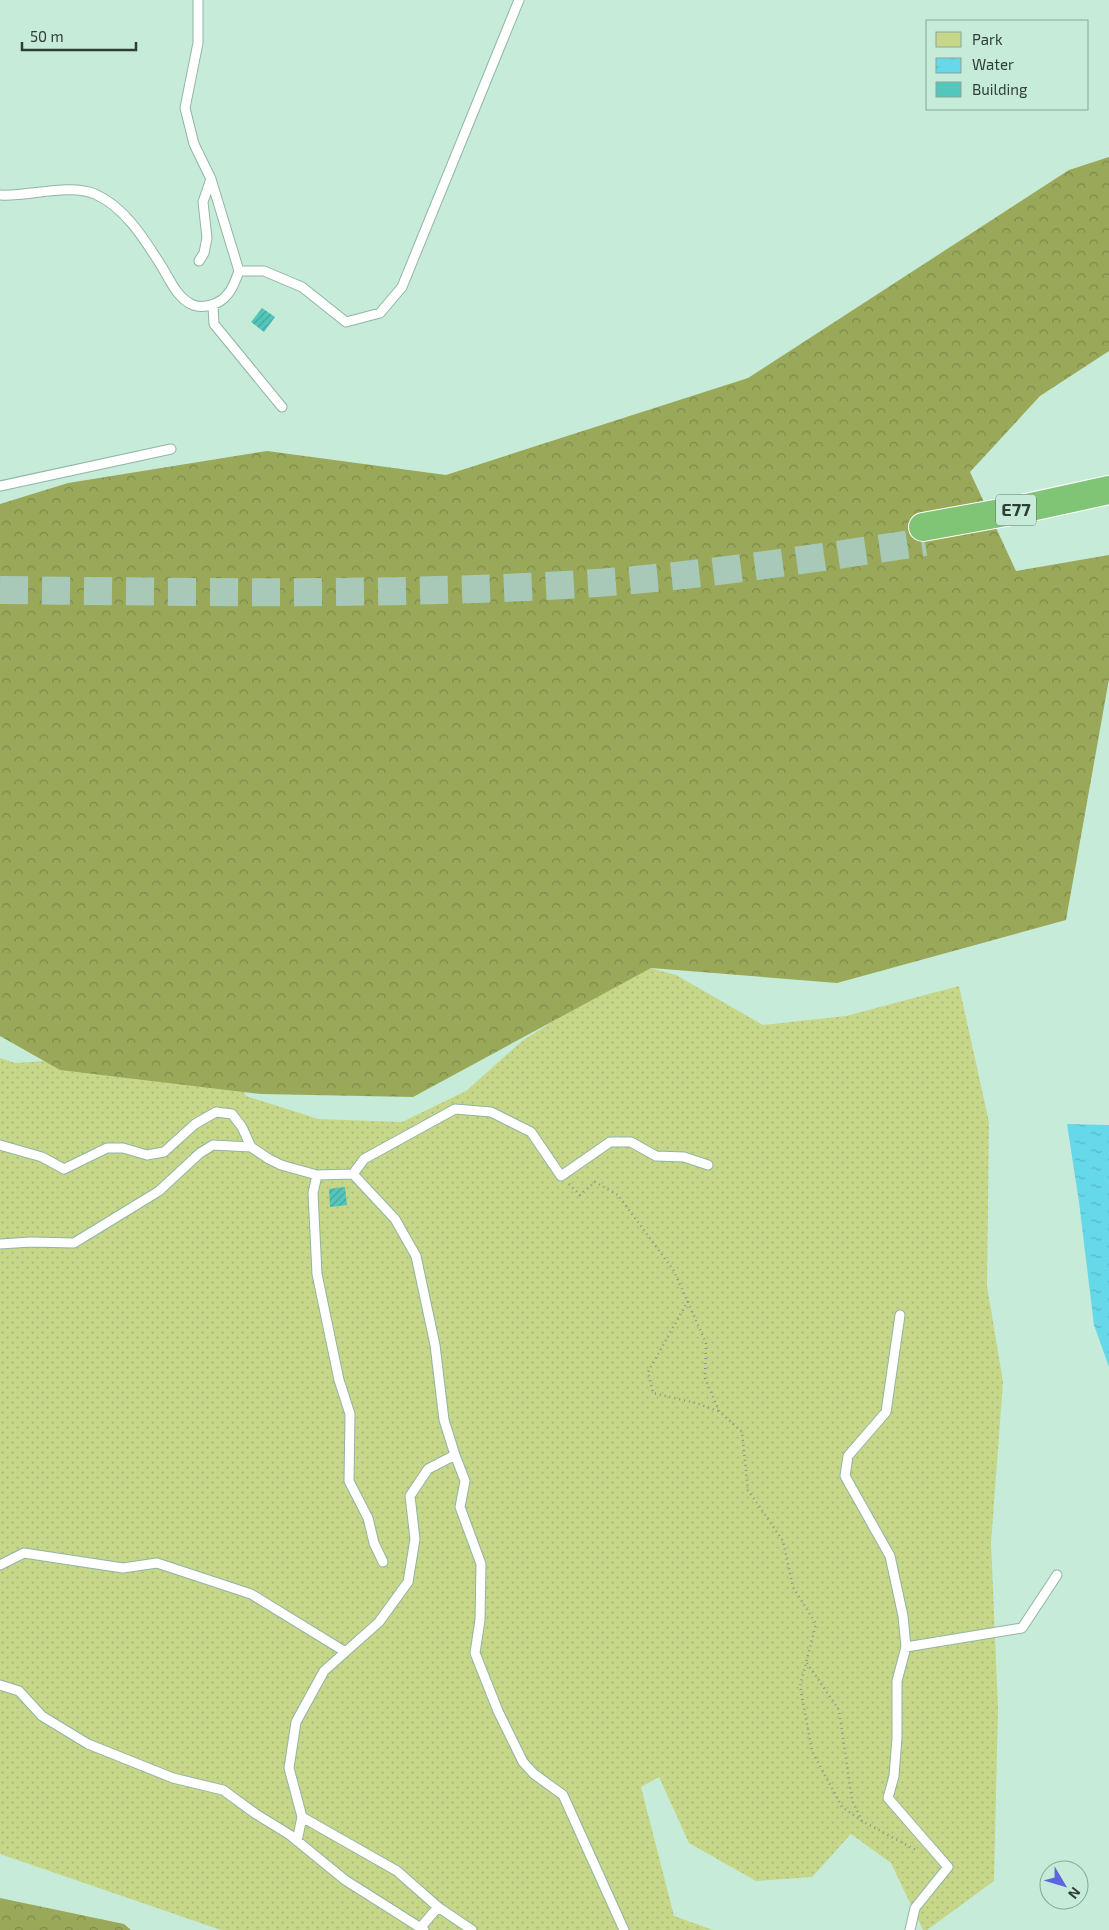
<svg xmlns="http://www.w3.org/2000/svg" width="1109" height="1930" font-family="'Exo 2',sans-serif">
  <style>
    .green { fill: url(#green-dots) }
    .forest { fill: url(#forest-crowns) }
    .water { fill: url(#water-ripples) }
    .building { fill: url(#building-hatch) }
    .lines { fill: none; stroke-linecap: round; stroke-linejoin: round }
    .highway-tunnel { stroke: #a8c9b8; stroke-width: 28; stroke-dasharray: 28 14; stroke-linecap: butt }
    .lane-casing { stroke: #90b5a3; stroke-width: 11 }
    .highway-casing { stroke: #fff; stroke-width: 30 }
    .path { stroke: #7e998c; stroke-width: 2.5; stroke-dasharray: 1 4; stroke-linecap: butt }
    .lane { stroke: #fff; stroke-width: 9 }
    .highway { stroke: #80c575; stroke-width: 28 }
    .labels { text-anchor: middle; stroke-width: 4; stroke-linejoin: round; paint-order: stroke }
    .shield { fill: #c6ecd9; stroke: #5c7267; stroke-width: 1 }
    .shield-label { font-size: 18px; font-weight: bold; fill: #2e3d36 }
  </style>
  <defs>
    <pattern id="green-dots" width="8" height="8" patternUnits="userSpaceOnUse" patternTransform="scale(1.25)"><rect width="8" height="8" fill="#c6d78a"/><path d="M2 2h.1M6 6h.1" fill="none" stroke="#aab978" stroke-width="1.8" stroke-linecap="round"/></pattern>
    <pattern id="forest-crowns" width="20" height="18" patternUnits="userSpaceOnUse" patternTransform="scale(1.25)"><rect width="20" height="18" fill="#99a959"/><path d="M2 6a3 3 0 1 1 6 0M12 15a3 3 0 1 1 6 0" fill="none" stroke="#7d8b4a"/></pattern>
    <pattern id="water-ripples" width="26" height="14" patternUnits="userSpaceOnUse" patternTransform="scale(1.25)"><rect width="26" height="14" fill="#65d8e9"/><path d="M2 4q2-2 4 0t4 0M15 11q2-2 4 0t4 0" fill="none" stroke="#58bac8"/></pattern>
    <pattern id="building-hatch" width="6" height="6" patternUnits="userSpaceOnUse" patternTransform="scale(1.25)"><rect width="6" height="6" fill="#53c7bb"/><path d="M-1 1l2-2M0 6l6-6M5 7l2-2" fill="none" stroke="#45a399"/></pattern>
  </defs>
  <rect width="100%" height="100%" fill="#c6ecd9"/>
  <path class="green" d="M617 959 676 975 763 1025 846 1016 959 986 989 1122 987 1286 1003 1382 991 1543 998 1708 994 1881 927 1930H923L891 1863 851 1834 812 1877 756 1881 689 1843 659 1777 641 1787 674 1916 713 1930H221L0 1854V1058L15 1063 111 1057 221 1043 246 1096 318 1119 402 1122 466 1091 522 1041 555 1020Z"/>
  <path class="forest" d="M1109 157V351L1040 396 970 472 1016 571 1109 555V679L1066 920 837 983 651 968 413 1097 261 1094 60 1070 0 1036V504L68 483 267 451 446 475 748 378 1069 170Z
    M0 1898 124 1924 131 1930H0Z"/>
  <path class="water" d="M1067 1124 1109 1125V1367L1094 1325 1079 1202Z"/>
  <path class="building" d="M262 308 275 317 264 332 251 322Z
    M345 1187 347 1205 330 1207 329 1189Z"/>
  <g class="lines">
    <path class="highway-tunnel" d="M0 590C199 592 398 596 597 583 707 575 816 558 925 542"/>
    <g class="lane-casing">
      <path id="lane" d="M198 0V43L185 108 194 144 211 179 239 271H264L302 287 346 322 380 313 402 287 519 0
        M0 195C28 197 69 183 95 194 125 207 145 240 162 267 170 280 177 298 193 305 204 309 220 304 227 295 233 289 236 279 239 271
        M199 261 204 253 207 238 203 202 211 179
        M213 306 214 324 282 407
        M0 486 171 449
        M0 1145 42 1157 64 1169 107 1148H123L147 1155 164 1152 195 1124 216 1112 232 1114 242 1127 251 1147
        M353 1174 364 1159 455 1109 491 1112 531 1132 561 1176 610 1142H631L656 1156 684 1157 708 1165
        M0 1244 31 1242 74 1243 159 1191 200 1153 213 1145 251 1147 269 1159 281 1165 317 1175
        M900 1315 886 1412 848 1456 845 1476 890 1556 903 1616 906 1647 897 1681V1738L894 1776 888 1798 948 1867 915 1908 910 1930
        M383 1562 374 1543 368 1518 349 1481 350 1414 339 1380 317 1274 313 1193 317 1175 353 1174 395 1219 416 1256 435 1345 444 1420 455 1455
        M0 1565 24 1553 123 1568 157 1563 251 1594 344 1651
        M906 1647 1022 1628 1057 1575
        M0 1685 19 1691 42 1716 88 1744 173 1778 223 1790 256 1814 290 1835 345 1880 424 1930
        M302 1817 289 1768 296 1722 324 1671 379 1622 408 1582 415 1539 410 1496 428 1469 455 1455 465 1481 460 1507 481 1564 480 1620 475 1653 498 1711 523 1762 534 1774 563 1795 624 1930
        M297 1841 302 1817 397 1871 438 1907
        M421 1927 438 1907 472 1930"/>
    </g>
    <g class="highway-casing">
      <path id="highway" d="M923 527 1017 510 1109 490"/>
    </g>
    <path class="path" d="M569 1184 580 1195 595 1182 618 1195 674 1271 706 1343 705 1378 719 1411 742 1432 748 1490 783 1541 793 1587 816 1624 800 1686 812 1751 842 1807 862 1821
      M688 1301 648 1372 653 1393 696 1403 718 1411
      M807 1663 839 1710 852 1800 862 1821 916 1850"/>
    <use href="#lane" class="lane"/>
    <use href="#highway" class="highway"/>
  </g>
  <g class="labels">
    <rect class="shield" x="996" y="494.5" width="40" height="31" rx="4"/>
    <g class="shield-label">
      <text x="1016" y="516">E77</text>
    </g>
  </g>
  <rect x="926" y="20" width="162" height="90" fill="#c6ecd9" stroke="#89a698"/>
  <rect x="936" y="32" width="25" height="15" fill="#c6d78a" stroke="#89a698"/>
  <text x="972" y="45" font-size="15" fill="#2e3d36">Park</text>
  <rect x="936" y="58" width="25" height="15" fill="url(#water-ripples)" stroke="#89a698"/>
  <text x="972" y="70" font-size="15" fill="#2e3d36">Water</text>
  <rect x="936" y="82" width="25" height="15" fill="#53c7bb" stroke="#89a698"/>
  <text x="972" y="95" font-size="15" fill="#2e3d36">Building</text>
  <g transform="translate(1064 1885) rotate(128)"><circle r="24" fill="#c6ecd9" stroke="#89a698"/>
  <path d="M0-4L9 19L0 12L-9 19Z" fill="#5d66de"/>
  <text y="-8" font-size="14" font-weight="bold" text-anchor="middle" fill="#2e3d36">N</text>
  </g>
  <path d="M22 42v8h114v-8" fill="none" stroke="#2e3d36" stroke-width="2.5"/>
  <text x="30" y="42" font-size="15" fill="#2e3d36" stroke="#c6ecd9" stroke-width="4" paint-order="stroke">50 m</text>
</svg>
